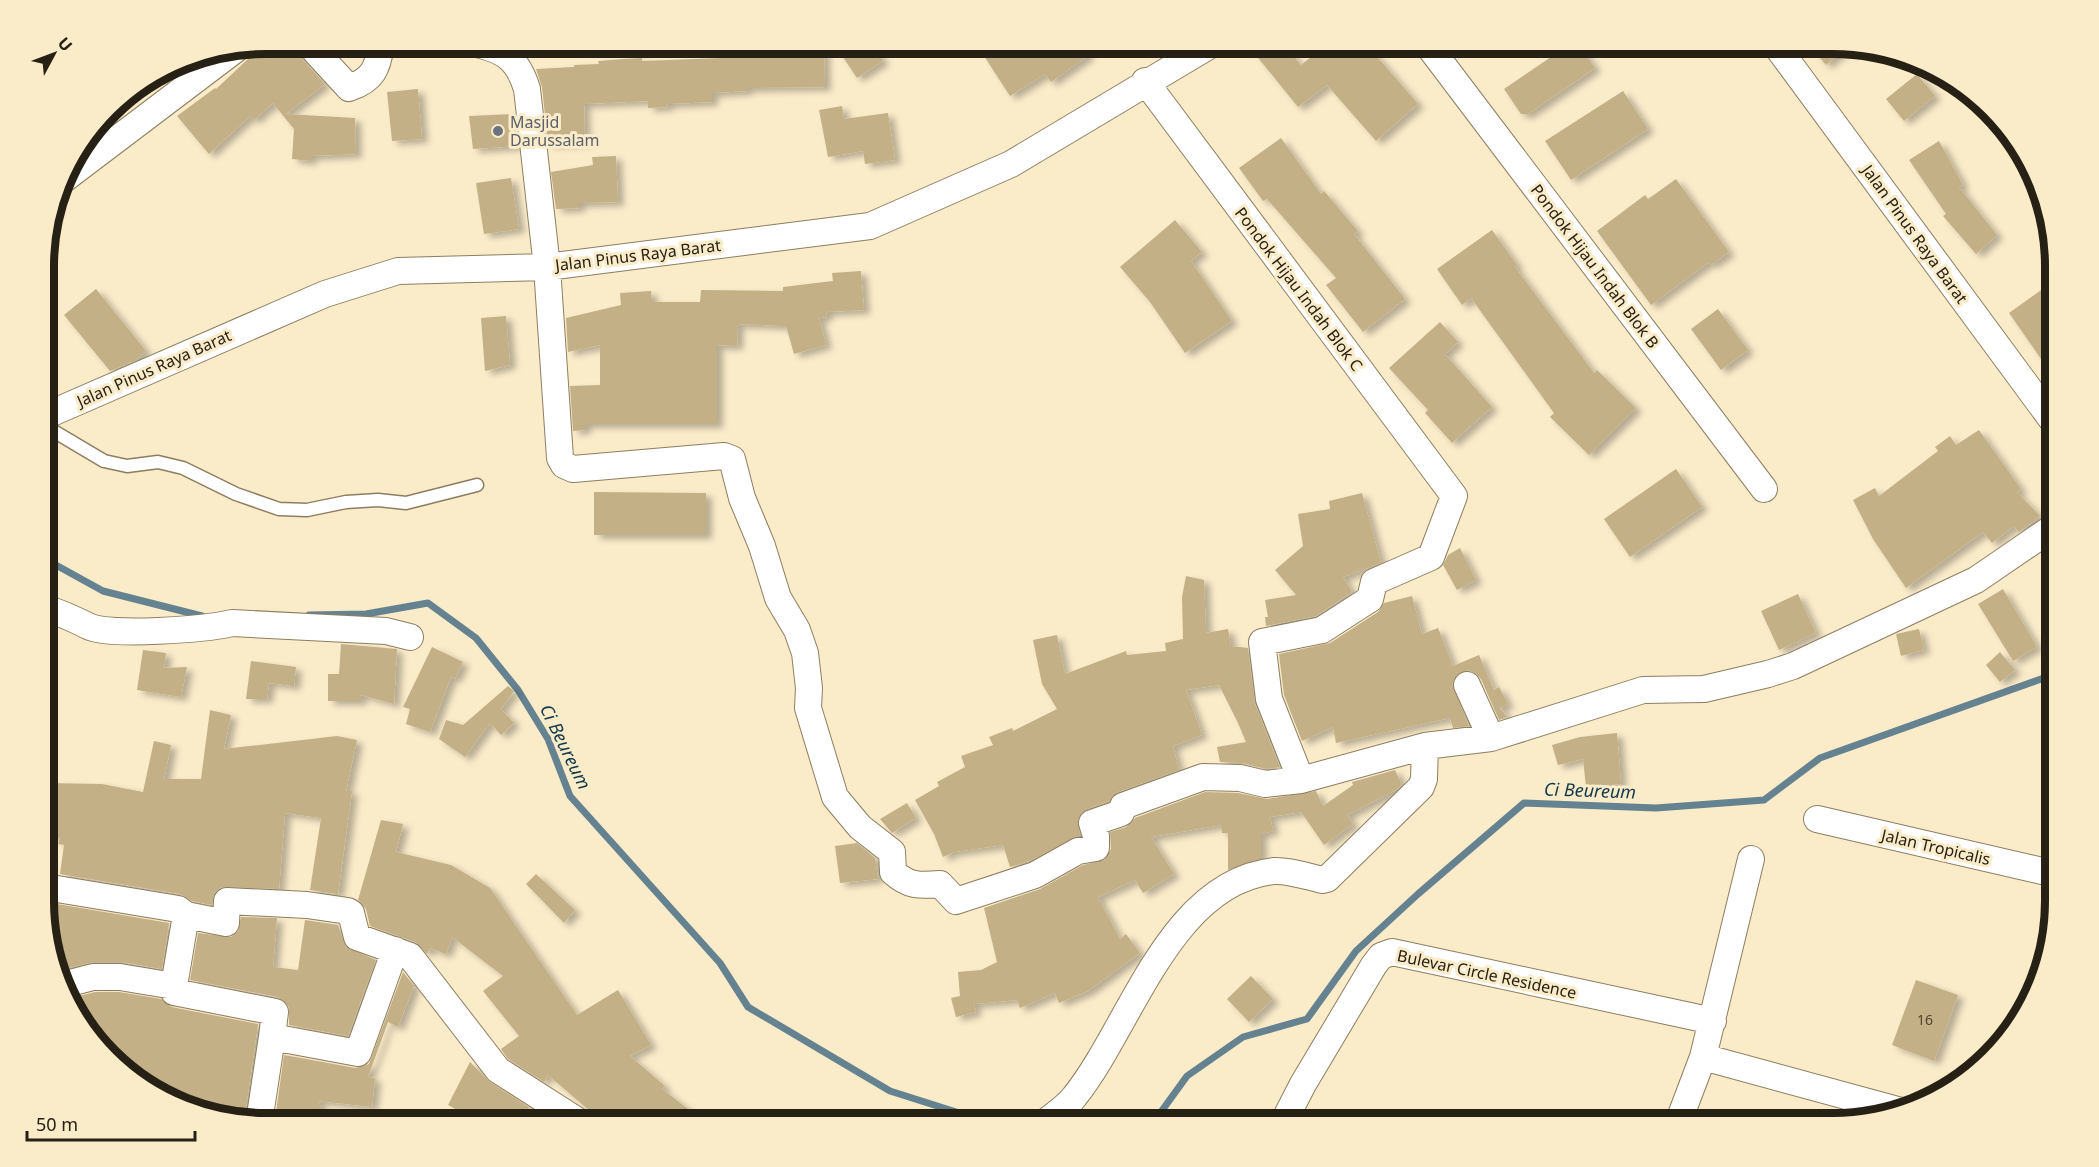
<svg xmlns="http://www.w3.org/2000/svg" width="2099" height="1167" font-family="'Noto Sans',sans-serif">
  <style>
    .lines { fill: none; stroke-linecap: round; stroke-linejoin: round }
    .stream { stroke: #658291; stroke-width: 7 }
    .building { fill: #c3b086; filter: url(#shadow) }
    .lane-casing { stroke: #8c7e5f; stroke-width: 15 }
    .street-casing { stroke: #8c7e5f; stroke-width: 28 }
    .lane { stroke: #fff; stroke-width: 12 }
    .street { stroke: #fff; stroke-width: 26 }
    .worship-dot { fill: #6b7280; stroke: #faebc9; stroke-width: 2 }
    .labels { text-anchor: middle; stroke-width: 6; stroke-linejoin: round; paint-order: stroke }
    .number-label { font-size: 14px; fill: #4e4531 }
    .worship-label { font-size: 16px; fill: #5b616d; stroke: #faebc9; text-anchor: start }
    .street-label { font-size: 16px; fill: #272115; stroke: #faebc9 }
    .water-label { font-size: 18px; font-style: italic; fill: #13384b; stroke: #faebc9 }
    .rim { fill: none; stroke: #272115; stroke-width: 8 }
  </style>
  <defs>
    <filter id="shadow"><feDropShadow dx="6" dy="4" stdDeviation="3" flood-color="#0004"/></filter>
  </defs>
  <rect width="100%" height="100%" fill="#faebc9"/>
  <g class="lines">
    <path class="stream" d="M45 559 103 591 202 616
      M309 615 366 614 428 603 476 638 518 690 548 739 570 796 720 963 748 1007 890 1091 991 1123
      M1153 1123 1187 1076 1243 1037 1307 1019 1356 951 1418 894 1524 803 1656 808 1764 800 1820 758 2055 674"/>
  </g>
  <path class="building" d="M279 44H303L300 54 304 61 325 84 286 114 355 118 356 154 311 156V161L292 159 294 129 273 103 254 120 250 116 209 154 177 116 215 88 216 89 263 45 269 51Z
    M851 44H872L883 61 857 78 839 51Z
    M1003 44H1080L1089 55 1051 82 1045 74 1010 96 984 56Z
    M1268 44H1284L1301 65 1327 44H1366L1418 104 1376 141 1327 85 1298 107 1255 54Z
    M1570 44H1578L1595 68 1528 114H1521L1504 89Z
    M1808 44H1834L1847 47 1826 65Z
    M798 49H824L825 87 747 88V91L712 93V102L667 104 668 107 648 108V101L584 104 585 142 548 144 542 87 536 69 574 67V65L599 64 598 61 624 59 642 58V61L721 58V56Z
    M1917 74 1935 96 1904 121 1886 99Z
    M418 89 422 139 392 141 387 92Z
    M1623 91 1648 129 1571 180 1545 141Z
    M842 106 844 119 888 113 895 160 865 164 863 151 828 157 819 110Z
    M515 114 518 146 473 149 469 116Z
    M1281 138 1321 194 1324 191 1358 231 1354 234 1405 299 1363 332 1326 285 1336 278 1267 199 1263 201 1239 168Z
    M1939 141 1963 185 1959 187 1997 235 1976 254 1943 216 1946 214 1909 160Z
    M616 156 618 202 579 203V208L556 209 551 172 593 165 592 157Z
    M511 178 519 229 484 234 476 183Z
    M1676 179 1729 252 1711 265 1709 262 1651 305 1597 231 1645 195 1648 199Z
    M1175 220 1202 252 1191 261 1232 321 1185 353 1150 302 1120 267Z
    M1492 230 1517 265 1515 267 1594 373 1597 370 1636 408 1589 455 1550 417 1554 413 1471 298 1462 305 1437 269Z
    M861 271 864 310 826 312 827 317 819 318 826 345 794 354 786 326 738 324 737 346 717 345V424H585V430L573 431 570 386 600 385V345L568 352 566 318 621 305 620 293 651 291 652 302H700L701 290 783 291V287L833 281 832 273Z
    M2044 288 2055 303V379L2009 313Z
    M96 289 146 351 134 361 110 371 64 315Z
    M1718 309 1748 350 1721 370 1691 329Z
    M506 316 510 365 485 371 481 318Z
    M1440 322 1458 342 1445 354 1492 407 1452 443 1425 413 1428 410 1389 368Z
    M1979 430 2021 489 2017 492 2040 516 2019 532 2014 526 1992 543 1983 532 1906 588 1873 539 1853 500 1875 488 1879 496 1938 451 1935 447 1950 436 1956 445Z
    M1676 469 1702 507 1630 557 1604 519Z
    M594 492 706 493V535H594Z
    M1362 493 1381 563 1343 577 1352 592 1316 616 1266 626 1265 617H1268L1265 600 1296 595 1275 570 1303 546 1298 514 1330 509 1329 501Z
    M1460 548 1476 580 1457 590 1443 565 1448 555Z
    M1186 576 1204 580 1206 633 1228 629 1231 646 1248 648 1255 704 1280 767 1266 769 1243 763 1220 762 1217 747 1246 742 1238 723 1219 685 1186 690 1202 735 1173 746 1179 770 1118 792 1109 801 1087 809 1078 819 1080 835 1029 861 1010 867 1003 845 954 852 943 857 934 834 915 800 939 786 937 782 965 767 961 756 993 745 989 737 1012 728 1013 731 1057 709 1042 684 1033 640 1057 635 1065 674 1126 651 1127 655 1166 651 1165 643 1183 639 1182 597Z
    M2003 589 2037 647 2013 661 1978 604Z
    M1798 594 1816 633 1779 650 1761 611Z
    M1412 596 1422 634 1438 628 1453 666 1479 655 1494 690 1499 687 1508 704 1500 708 1507 717 1499 720 1481 679 1475 673 1468 670 1455 676 1452 684 1469 726 1453 728 1450 718 1336 743 1333 727 1302 741 1284 695 1279 654 1330 643 1378 612 1384 603Z
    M1919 629 1924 650 1901 656 1896 634Z
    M341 644 397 649 394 704 361 695V701H328V674H339Z
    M432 647 463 662 455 679 451 677 430 732 406 724 410 709 403 707Z
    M143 650 166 653 164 668 187 667 181 697 137 690Z
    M2000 652 2015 670 2000 682 1986 665Z
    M251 661 296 667 294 686 269 683 267 699H246Z
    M508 686 514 691 501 709 514 723 501 735 490 723 465 757 439 739 446 720 463 725Z
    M210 710 231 715 224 749 337 736 357 740 346 791H352L338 894 310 890 321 818 285 813 279 889 221 887 214 893 212 905 192 901 180 894 60 874 64 845 58 844 60 838 45 836V783L102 784 143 792 154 741 171 745 164 779H201Z
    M1617 733 1621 784 1586 787 1583 759 1558 765 1552 745 1580 737Z
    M1395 770 1402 785 1396 790 1347 815 1353 824 1324 845 1301 812 1270 817 1273 831 1261 834V859L1228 870V833H1222L1221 825 1151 837 1174 874 1143 893 1135 880 1098 897 1120 939 1126 934 1140 953 1088 991 1059 1003 1055 993 1020 1008 1017 1000 974 1004 976 1012 956 1017 951 998 960 996 958 972 981 970 997 962 984 908 1040 889 1083 865 1104 860 1111 849 1110 832 1126 827 1135 818 1205 792 1238 793 1267 799 1316 791 1323 806 1353 785 1352 782Z
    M907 803 916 818 892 833 880 819Z
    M381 820 403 824 396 852 451 865 490 888 577 1015 618 990 651 1045 630 1056 665 1086 662 1089 692 1112 683 1123H604L548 1075 544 1082 508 1059 501 1049 519 1036 483 991 503 976 452 937 446 954 430 948 427 954 415 942 370 926 366 909 358 900Z
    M857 843 875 858 878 879 840 883 835 846Z
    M536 874 575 910 564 923 526 884Z
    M45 902 169 923 162 969 122 962H93L61 970 45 930Z
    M241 917 277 918 273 967 298 970 305 920 338 925 346 947 376 960 348 1036 289 1025V1007L278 997 190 980 198 933 231 937 238 931Z
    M403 972 414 986 398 1027 388 1022 368 1077 375 1078 372 1107 318 1101 329 1123H265L272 1119 276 1112 284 1055 355 1068 369 1064Z
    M1251 976 1273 999 1249 1022 1227 999Z
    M1916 980 1958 995 1934 1061 1892 1045Z
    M95 992H119L161 999 171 1007 258 1024 246 1107 251 1120 155 1094 81 1025 71 998Z
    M470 1062 490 1082 529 1107 519 1123H499L470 1109 467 1115 448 1105Z"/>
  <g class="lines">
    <g class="lane-casing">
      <path id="lane" d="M45 426 104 461 127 466 158 462 183 468 236 494 279 509 307 510 346 502 378 500 406 503 477 485"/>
    </g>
    <g class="street-casing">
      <path id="street" d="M377 44H426
        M477 44C506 51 518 60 527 89L547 267 560 458 564 465 573 469 724 456 732 459 742 498 762 546 778 598 797 630 805 653 809 688 808 708 835 797 860 827 892 852 893 872C908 886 920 886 940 884L956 901 1035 875 1078 851 1096 848V836L1092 823 1121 813 1123 806 1203 777 1240 778 1265 784 1301 780 1425 746 1491 738 1643 690 1704 689 1768 674 1793 666 1976 580 2055 526
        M1427 44 1764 489
        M1775 44 2055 424
        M315 51 349 88C373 80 378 68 381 44
        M1145 81 1454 496 1431 557 1374 582 1370 599 1322 630 1262 642 1269 699 1301 780
        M63 180 236 49
        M45 416 325 294 398 271 547 267 870 226 1011 164 1212 44
        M45 608C61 613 74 619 88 626 109 637 207 629 232 623L386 631 410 637
        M1467 685 1491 738
        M1817 819 2055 874
        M45 887 178 909 186 915 226 923 227 901 307 905 348 911 351 913 357 937 410 956 498 1070 581 1123
        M66 984 93 977H120L174 986V992L275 1012 272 1037 358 1053 395 950
        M174 986 186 915
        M1703 1057 1905 1112
        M261 1109 272 1037
        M1044 1123C1054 1115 1067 1107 1075 1096 1131 1026 1170 882 1274 871 1289 870 1309 877 1323 880L1327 879 1421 787 1424 779 1425 746
        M1283 1123 1303 1084 1374 965 1381 956 1392 952 1713 1021
        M1678 1123 1703 1057 1751 859"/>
    </g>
    <use href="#lane" class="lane"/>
    <use href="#street" class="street"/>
  </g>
  <circle class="worship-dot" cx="498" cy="131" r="6"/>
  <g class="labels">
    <g class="number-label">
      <text x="1925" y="1025">16</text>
    </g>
    <g class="worship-label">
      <text x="510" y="128">Masjid<tspan x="510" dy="18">Darussalam</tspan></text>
    </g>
    <g class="street-label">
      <text transform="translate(1915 234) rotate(54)" y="6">Jalan Pinus Raya Barat</text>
      <text transform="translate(638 255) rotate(-7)" y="6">Jalan Pinus Raya Barat</text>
      <text transform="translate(1595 266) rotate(53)" y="6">Pondok Hijau Indah Blok B</text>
      <text transform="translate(1299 289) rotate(53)" y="6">Pondok Hijau Indah Blok C</text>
      <text transform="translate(154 368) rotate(-24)" y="6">Jalan Pinus Raya Barat</text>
      <text transform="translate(1936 847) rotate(13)" y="6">Jalan Tropicalis</text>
      <text transform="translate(1487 974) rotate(12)" y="6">Bulevar Circle Residence</text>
    </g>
    <g class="water-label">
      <text transform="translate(565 747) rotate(64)" y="6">Ci Beureum</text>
      <text transform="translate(1590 791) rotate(2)" y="6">Ci Beureum</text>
    </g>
  </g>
  <path d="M0 0H2099V1167H0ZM266 54H1833A212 212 0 0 1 2045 266V901A212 212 0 0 1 1833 1113H266A212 212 0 0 1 54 901V266A212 212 0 0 1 266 54Z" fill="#faebc9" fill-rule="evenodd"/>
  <path class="rim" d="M266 54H1833A212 212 0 0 1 2045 266V901A212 212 0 0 1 1833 1113H266A212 212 0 0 1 54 901V266A212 212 0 0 1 266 54Z"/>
  <g transform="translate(54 54) rotate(49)" stroke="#faebc9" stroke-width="4.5" paint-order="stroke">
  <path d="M0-4.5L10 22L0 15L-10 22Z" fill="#272115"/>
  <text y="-9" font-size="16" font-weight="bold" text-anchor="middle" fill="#272115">U</text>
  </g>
  <path d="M27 1131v9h168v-9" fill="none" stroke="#272115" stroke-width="3"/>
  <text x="36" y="1131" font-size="18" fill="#272115" stroke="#faebc9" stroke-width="4.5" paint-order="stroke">50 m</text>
</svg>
